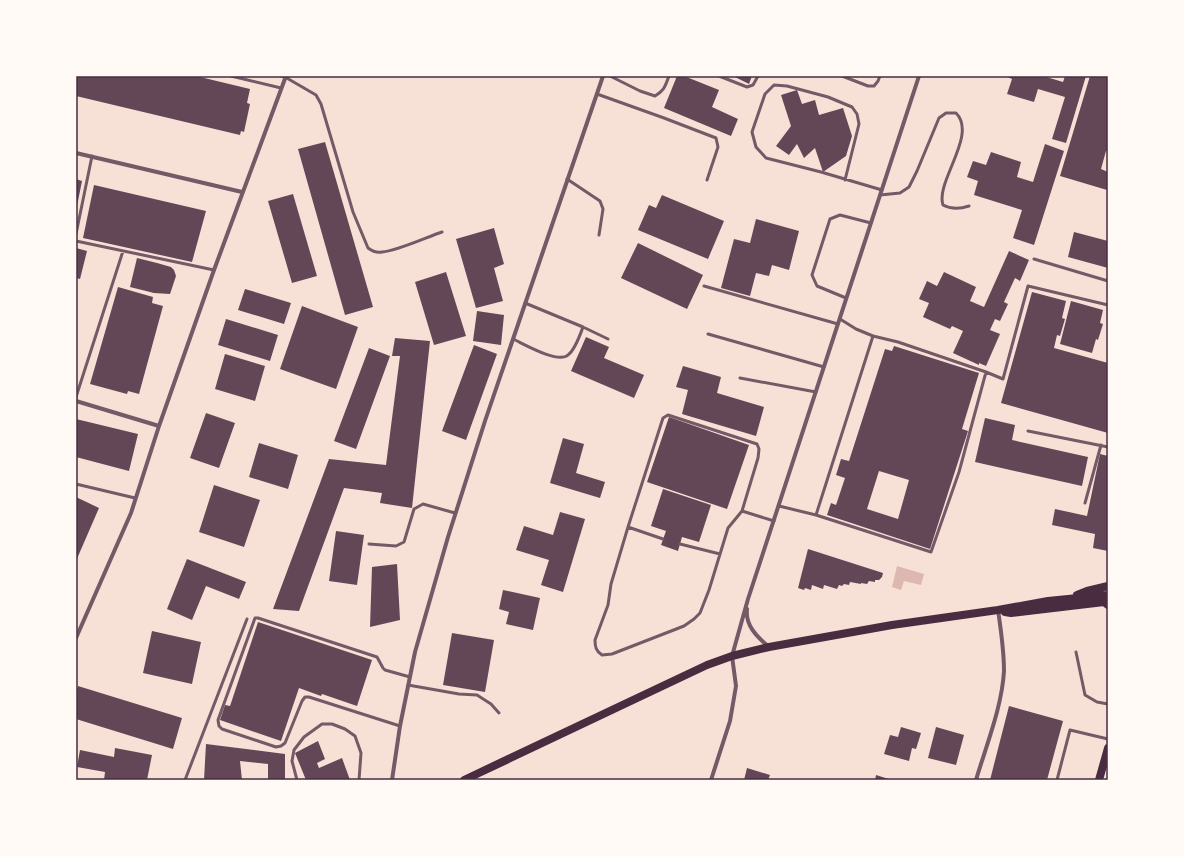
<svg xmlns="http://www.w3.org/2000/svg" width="1184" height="856" font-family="Quicksand,sans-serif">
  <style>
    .water { fill: #dcb8b0 }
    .building { fill: #644757; fill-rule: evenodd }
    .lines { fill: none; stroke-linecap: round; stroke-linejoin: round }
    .service { stroke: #755966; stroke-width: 3 }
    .minor { stroke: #755966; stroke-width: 4 }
    .secondary { stroke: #4a2c40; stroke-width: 8 }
    .neatline { fill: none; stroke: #4a2c40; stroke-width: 1.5 }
  </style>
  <rect width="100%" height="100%" fill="#f7e1d7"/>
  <path class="water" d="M897 566 924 574 921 585 904 581 901 590 892 587Z"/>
  <path class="building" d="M76 76H196L250 89 247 103 250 104 244 132 241 131 240 135 76 96Z
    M677 76H684L719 90 712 107 738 119 731 136 664 108Z
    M733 76H752L749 84Z
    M1005 76H1043L1063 82 1065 76H1086L1066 143 1052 139 1065 97 1038 89 1034 102 1007 94 1012 79Z
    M1090 76H1108V151H1106L1101 169 1108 172 1107 190 1060 176Z
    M797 90 802 104 815 100 819 115 843 108 852 136 846 156 823 172 815 148 804 158 797 144 789 155 776 146 791 126 781 95Z
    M325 142 373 307 345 315 298 149Z
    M1045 144 1064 151 1034 245 1013 238 1022 210 974 195 978 181 967 177 973 161 986 165 991 152 1021 162 1017 177 1033 182Z
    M76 179 82 181 77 206H76Z
    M94 185 206 211 192 262 83 238Z
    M293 194 317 276 292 283 268 201Z
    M662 195 724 221 708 259 638 230 649 205 656 208Z
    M756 219 799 231 789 270 772 265 769 276 756 273 750 296 721 288 734 239 750 243Z
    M494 228 504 264 494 268 503 301 476 308 456 239Z
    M1074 232 1108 241V268L1068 257Z
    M638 243 703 275 687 309 621 278Z
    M76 248 87 251 80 279 76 278Z
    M1009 251 1029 260 1020 281 1015 278 1004 302 1008 304 1000 321 995 319 990 330 1000 334 986 366 979 363V365L953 353 963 331 952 326 950 329 923 317 929 303 919 299 927 281 937 286 944 272 976 287 970 301 984 307Z
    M137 258 157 263 171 267 174 270 176 276 170 294 154 293 130 287Z
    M446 272 466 336 434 345 415 282Z
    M118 287 153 297 152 303 163 306 139 394 128 391 127 394 90 384Z
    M245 289 291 303 284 324 238 310Z
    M1032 292 1066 301 1062 318 1065 319 1060 336 1057 335 1054 348 1108 363V433L1001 403Z
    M1071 301 1103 310 1100 323 1103 324 1098 340 1096 339 1092 353 1060 344Z
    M302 306 358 327 336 389 280 369Z
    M477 311 504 315 501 345 473 341Z
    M226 319 278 335 270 361 218 345Z
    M586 337 609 347 604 358 644 375 634 398 571 371Z
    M395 338 430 341 412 508 380 503 382 493 344 488 299 611 273 609 329 459 386 465 400 356H392Z
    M474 345 497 354 466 440 442 431Z
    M894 346 979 373 962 429 968 431 930 549 827 515 831 503 836 505 845 478 836 475 841 459 849 461 885 349 892 351ZM879 471 909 480 898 519 867 509Z
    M369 348 390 356 356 449 334 441Z
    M225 354 265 366 255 401 215 389Z
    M683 366 721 377 717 393 764 407 756 436 682 414 688 390 676 387Z
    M206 413 235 423 219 468 190 458Z
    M669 417 749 445 727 509 647 482Z
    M985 418 1015 425 1012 440 1088 457 1082 486 975 462Z
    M76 419 138 434 129 471 76 457Z
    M563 438 584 444 576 473 605 482 600 498 550 483Z
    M259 443 298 455 288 489 249 477Z
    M1100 454 1108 456V551L1093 548 1095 534 1052 525 1055 509 1087 516Z
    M214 485 260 500 244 547 199 532Z
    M663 489 711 505 699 542 682 537 678 551 661 545 666 531 651 526Z
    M76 497 99 508 76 561Z
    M560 512 585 519 563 592 541 585 549 560 516 550 524 526 553 535Z
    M336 531 364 535 357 585 329 581Z
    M808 549 883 573 882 577 879 580H875V582L869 581 867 584 861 583V584L850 582 849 585 844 584 842 586 839 585 837 589 824 585 823 589 812 585 811 590 805 588 804 590 798 588Z
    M187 559 246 582 239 599 206 586 192 620 167 609Z
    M397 564 400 620 370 627 372 567Z
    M503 590 540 598 533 630 506 624 509 612 499 609Z
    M258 622 372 660 357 706 322 694 321 696 299 688 281 741 220 720 225 705 230 706Z
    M152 631 201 642 192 684 143 673Z
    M452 633 494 640 485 692 443 685Z
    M78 686 182 718 173 749 76 719V693Z
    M1009 706 1063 721 1047 780H990Z
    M901 727 921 733 916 749 912 748 909 761 884 754 890 735 898 737Z
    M936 727 964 735 956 765 928 758Z
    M318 741 325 759 317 763 319 768 342 758 350 780H306L295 753Z
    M206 744 285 754V780H268V764L240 761 242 780H204Z
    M115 748 152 755 147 780H104L105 772 77 767 80 750 114 757Z
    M747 768 770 775 768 780H744Z
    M876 775 892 780H875Z"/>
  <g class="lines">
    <path class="service" d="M231 76 281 88
      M281 76 285 77 316 95 321 104 353 212 368 248C372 251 377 253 382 252 397 251 427 237 442 232
      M610 76 640 91 655 96C665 90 665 86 669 76
      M719 76 747 87 753 85 758 76
      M842 76 868 86H874L878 81 880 76
      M597 94 664 118 716 138 718 147 707 180
      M567 179 600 201 603 209 599 235
      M845 180 859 124 857 114 852 107 828 97 787 86 774 85 765 94 752 132 756 147 766 158 821 172 882 190
      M880 195 900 193 909 187 917 171 939 118 946 113H956C978 135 935 182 943 205 952 210 960 209 969 206
      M76 234 92 156
      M76 241 214 270
      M1034 259 1108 281
      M704 286 838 324
      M846 298 817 286 812 275 830 219 840 215 871 223
      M525 303 583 327
      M708 334 824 367
      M513 339C524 344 558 364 568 355 575 350 580 335 583 327L608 339
      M986 372 1003 379 1028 286 1108 305
      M740 378 816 392
      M76 397 123 251
      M668 415 757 444 759 449 758 458 742 511 728 528 709 590 700 613 694 619 684 626 612 654 602 655C596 651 595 647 595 640L608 605 611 584 628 527 663 418Z
      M1028 431 1108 447
      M76 484 135 498
      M1085 503 1101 445
      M779 506 816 515 873 336 856 329 840 319
      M742 511 774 521
      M816 515 931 552 959 472 986 372 898 342 873 336
      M628 527 663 539
      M369 544 396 546 404 542 414 509 423 504 455 513
      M680 544 720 554
      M1076 652 1085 695 1097 702 1108 704
      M408 685 459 694 477 695 491 704 499 713
      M400 726 309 697H305L302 701 285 743 281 746 276 747 222 729 219 726 218 720 255 618H258L377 657 383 668 385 670 410 677
      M185 780 247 619
      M297 780 292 761 294 750 304 737 322 724H332L345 729 355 736 361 753 359 780
      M1057 780 1070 730 1108 739"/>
    <path class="minor" d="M76 153 242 192
      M76 401 159 426
      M747 609C745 625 757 637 768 646
      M76 638 131 513 159 426 214 270 286 76
      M392 780 400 726 415 652 448 537 485 421 603 76
      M711 780 730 721 736 686 732 656 748 599 919 76
      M976 780C986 746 1002 707 1004 671 1004 650 1001 630 998 610"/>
    <path class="secondary" d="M1077 595 1087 591 1108 586
      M1005 612 1011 613 1104 602 1108 605
      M464 780 707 665 732 656 769 647 892 625 998 610 1048 601 1108 595
      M1099 780 1108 748"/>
  </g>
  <rect width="1184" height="856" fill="none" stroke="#fffaf5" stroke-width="154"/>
  <rect x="77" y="77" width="1030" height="702" class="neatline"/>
</svg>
